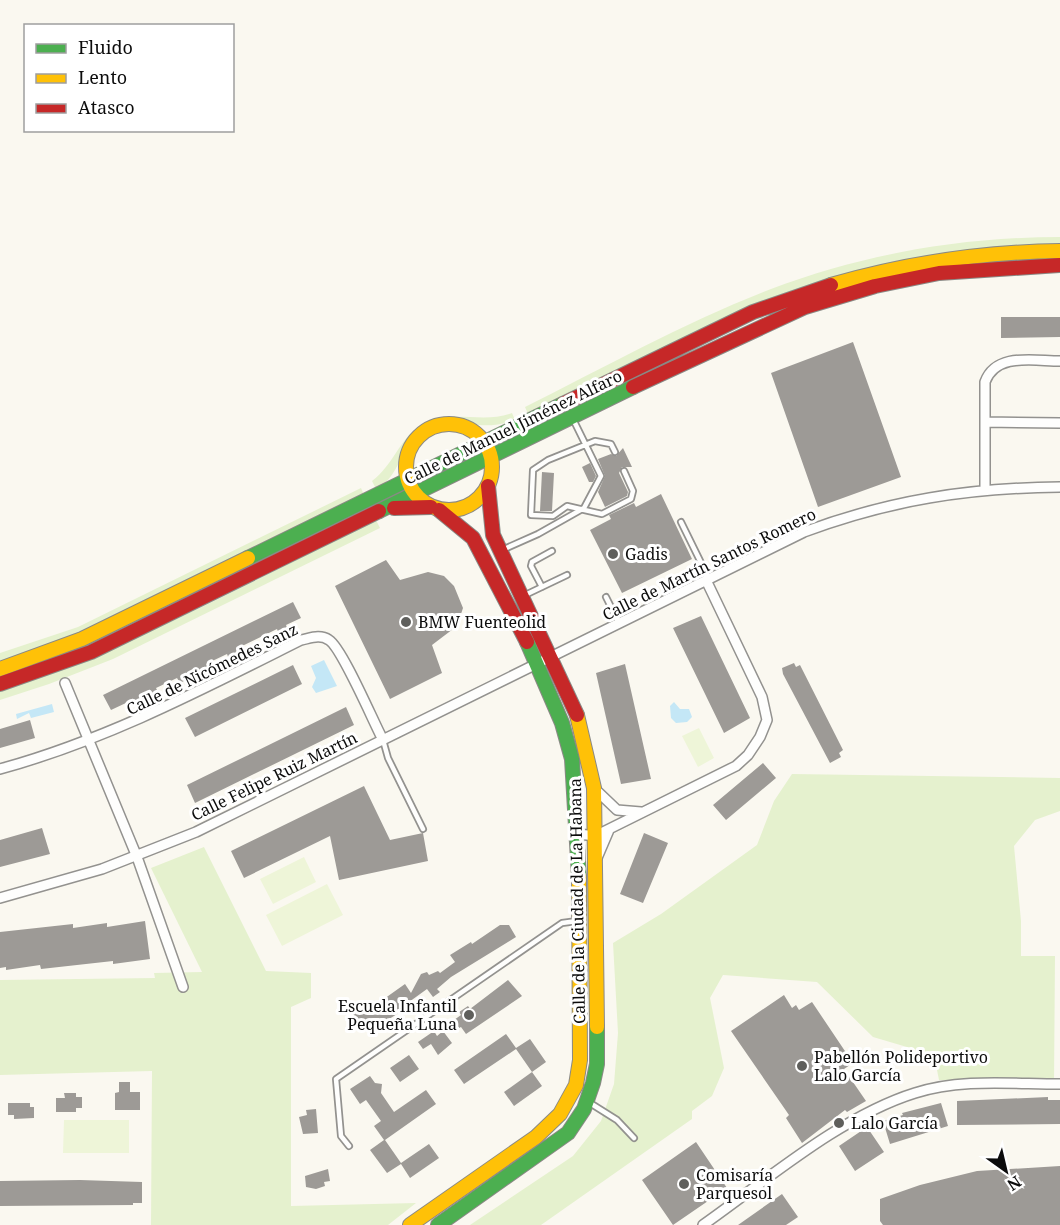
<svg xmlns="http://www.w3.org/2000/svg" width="1060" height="1225" font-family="'Noto Serif',serif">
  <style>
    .green { fill: #e5f1ce }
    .pitch { fill: #eef5d8 }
    .water { fill: #c4e7f6 }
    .building { fill: #9d9a96 }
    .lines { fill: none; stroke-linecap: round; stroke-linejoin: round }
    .lane-casing { stroke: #93928f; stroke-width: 8 }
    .street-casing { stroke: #93928f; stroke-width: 12 }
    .fast-casing { stroke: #8a8985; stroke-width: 16 }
    .slow-casing { stroke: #8a8985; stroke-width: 16 }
    .jam-casing { stroke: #8a8985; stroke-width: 16 }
    .lane { stroke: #fefefd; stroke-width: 4.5 }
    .street { stroke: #fefefd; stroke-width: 9 }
    .fast { stroke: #4caf50; stroke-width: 14 }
    .slow { stroke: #ffc107; stroke-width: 14 }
    .jam { stroke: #c62828; stroke-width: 14 }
    .poi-dot { fill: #5f5f5c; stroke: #fff; stroke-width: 2 }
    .labels { text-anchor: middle; stroke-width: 6; stroke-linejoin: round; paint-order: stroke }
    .street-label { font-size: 16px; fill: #0c0c0c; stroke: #fff }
    .poi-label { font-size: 16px; fill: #0c0c0c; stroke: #fff; text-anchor: start }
  </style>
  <rect width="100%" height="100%" fill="#faf8f0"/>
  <path class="green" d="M1060 237V245L897 261 528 414 525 407C605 367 687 321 771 289 864 254 961 237 1060 237Z
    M512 413 515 420C504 424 491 426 479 425 461 423 447 415 430 423 400 437 404 475 376 489L372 481C393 465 399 441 417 428 444 406 481 425 512 413Z
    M361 488 364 495 81 634 0 662V653L78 627Z
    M376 520 380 528 113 659 49 684 0 700V691C131 648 252 581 376 520Z
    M792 774 1060 778V811L1035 820 1014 846 1021 921V956H1055L1054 1084 939 1080 934 1055 873 1037 817 982 723 975 710 998 724 1068 712 1096 692 1111V1119L541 1225H470L573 1156 601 1121 614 1084 618 1033 613 943 661 914 757 845 774 801Z
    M204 847 266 971 311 973V998L291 1007V1206L416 1203 388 1225H151L152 1071 0 1075V980L155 978 154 973 202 972 151 868Z"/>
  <path class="pitch" d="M699 728 714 758 698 767 682 736Z
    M304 857 316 882 273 904 260 879Z
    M327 884 343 915 282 946 266 915Z
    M64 1120H129V1153H63Z"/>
  <path class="water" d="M324 660 337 686 316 693 312 687 316 678 311 666Z
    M674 702 680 709H689L692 717 687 722 676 723 671 718 670 706Z
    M52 704 54 712 31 718 29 713 17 719 16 714Z"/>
  <path class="building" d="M1001 317H1060V337L1001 338Z
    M853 342 901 477 818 507 771 373Z
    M623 448 632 467H622L619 473 628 492 627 496 605 507 598 492 605 476 598 459 611 454 616 456Z
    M590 463 596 476 593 482H589L582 467Z
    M542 472 554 473 552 511H540Z
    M661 494 692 559 622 593 590 530 611 519 609 515 634 503 636 507Z
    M386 560 400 580 428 572 444 576 454 586 463 608 457 626 432 645 442 673 390 699 335 586Z
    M293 602 301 618 286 625 288 630 279 634 277 629 236 649 238 654 229 659 227 654 206 664 208 667 188 679 180 683 177 678 156 688 158 692 130 707 128 702 111 710 103 695Z
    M701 616 750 718 724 733 673 628Z
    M794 663 796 667 800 665 843 750 839 753 841 757 830 763 783 674 782 668Z
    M625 664 651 779 621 784 596 673Z
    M293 665 302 684 195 737 185 718Z
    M346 707 354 725 195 803 187 785Z
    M30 720 35 738 0 748V729Z
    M763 763 776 778 726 820 713 805Z
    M364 786 390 840 423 833 428 861 339 880 330 836 244 878 231 851Z
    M42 828 50 854 0 867V840Z
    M644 833 668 843 643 903 620 894Z
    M145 921 150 959 113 964V961L41 969 40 965 6 970V967L0 968V932L73 924V928L107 923V927Z
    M500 925H509L516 937 451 977 437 989 440 992 433 997 427 989 409 1002 411 1005 369 1032 365 1031 353 1014 364 1007 367 1011 405 984 411 993 421 974 427 972 429 975 438 971 440 973 455 962 450 955 471 942 472 944Z
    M508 980 522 996 466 1034 461 1027 459 1028 454 1020 461 1015 459 1012 468 1006 470 1009Z
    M784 995 792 1008 796 1005 799 1010 812 1002 853 1063 844 1069 866 1101 847 1112 845 1110 802 1143 786 1118 789 1115 731 1031Z
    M434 1031 437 1036 443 1031 452 1043 438 1055 431 1044 423 1049 418 1042Z
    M506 1034 516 1048 530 1039 546 1062 532 1072 542 1086 514 1106 504 1092 532 1072 516 1049 464 1084 454 1070Z
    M409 1055 419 1069 400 1082 390 1068Z
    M370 1076 375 1083 382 1084 381 1093 394 1112 426 1090 436 1104 385 1140 401 1163 429 1144 439 1158 410 1178 401 1164 387 1173 370 1150 384 1140 374 1126 381 1121 366 1100 360 1104 350 1089Z
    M119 1082H130V1092H140V1110H115V1093L119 1092Z
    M64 1093H76V1097H82V1108H76V1112H56V1098H65Z
    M1048 1097V1100H1060V1124L957 1125V1101Z
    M8 1103H30V1107H34V1118L14 1119V1115H8Z
    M941 1103 948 1126 890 1144 883 1121 903 1115 902 1113Z
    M316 1109 318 1133 303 1134 299 1117 307 1115 306 1110Z
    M867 1127 884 1152 855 1171 839 1146Z
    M696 1142 727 1188 673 1225 642 1180Z
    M1060 1166V1225H883L880 1221V1199L920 1185 977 1171Z
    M328 1169 330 1181 324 1182 325 1186 316 1189 306 1187 305 1176Z
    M80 1180 142 1182V1203H133V1205L0 1206V1181Z
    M782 1194 798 1217 786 1225H738Z"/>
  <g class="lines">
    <g class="lane-casing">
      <path id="lane" d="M615 452 611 444 595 441 548 460 533 470 531 515 553 516 567 506 602 514 631 499 633 491 624 471
        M681 522 709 579
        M502 550 538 534 584 508 601 476 573 419
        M542 587 531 566 532 562 552 551
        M523 596 567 575
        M606 597 619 623
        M383 740 388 758 423 829
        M590 1103 617 1120 634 1138
        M349 1146 341 1136 336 1079 562 923 577 921"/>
    </g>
    <g class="street-casing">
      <path id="street" d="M985 422 1060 423
        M985 489V382C996 352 1034 361 1060 361
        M65 683 137 857 183 987
        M0 769C106 740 203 689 301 640 311 638 320 634 329 640 342 648 373 721 383 740
        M595 789 617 810 641 812
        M579 834 595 836 736 766 748 755 760 737 767 720 762 697 706 580
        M597 858 609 830
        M0 898 102 869 196 832 804 532C890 500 968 488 1060 487
        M703 1225C767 1180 841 1116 915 1093 960 1078 1013 1084 1060 1084"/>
    </g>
    <g class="fast-casing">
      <path id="fast" d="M379 511 633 387
        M248 558 563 404
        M527 642 562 723 572 759 579 877
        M438 1225 568 1133 584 1109 593 1083 597 1064V1027"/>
    </g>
    <g class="slow-casing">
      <path id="slow" d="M831 285C907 263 981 252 1060 251
        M406 467a43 43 0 1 1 86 0a43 43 0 1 1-86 0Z
        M0 669 82 639 248 558
        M577 715 594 788 597 1027
        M410 1225 536 1137 560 1114 576 1085 580 1060 579 877"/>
    </g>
    <g class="jam-casing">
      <path id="jam" d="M633 387 805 307 875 286 939 273 1060 265
        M563 404 753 312 831 285
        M488 486 493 535 577 715
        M394 508 431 507
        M439 510 473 538 527 642
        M0 684 91 652 379 511"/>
    </g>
    <use href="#lane" class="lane"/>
    <use href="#street" class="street"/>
    <use href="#fast" class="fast"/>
    <use href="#slow" class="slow"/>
    <use href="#jam" class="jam"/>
  </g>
  <g class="poi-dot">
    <circle cx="613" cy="554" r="6"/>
    <circle cx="406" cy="622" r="6"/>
    <circle cx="469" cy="1015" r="6"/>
    <circle cx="802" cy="1066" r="6"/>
    <circle cx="839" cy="1123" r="6"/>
    <circle cx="684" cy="1184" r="6"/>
  </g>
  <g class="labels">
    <g class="street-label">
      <text transform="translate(513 427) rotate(-26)" y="6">Calle de Manuel Jiménez Alfaro</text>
      <text transform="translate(709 564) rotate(-26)" y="6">Calle de Martín Santos Romero</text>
      <text transform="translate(212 669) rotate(-26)" y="6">Calle de Nicómedes Sanz</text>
      <text transform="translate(274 776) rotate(-26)" y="6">Calle Felipe Ruiz Martín</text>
      <text transform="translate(577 901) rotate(-91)" y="6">Calle de la Ciudad de La Habana</text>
    </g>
    <g class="poi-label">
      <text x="625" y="560">Gadis</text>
      <text x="418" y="628">BMW Fuenteolid</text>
      <text x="457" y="1012" text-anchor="end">Escuela Infantil<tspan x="457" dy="18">Pequeña Luna</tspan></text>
      <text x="814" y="1063">Pabellón Polideportivo<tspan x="814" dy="18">Lalo García</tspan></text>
      <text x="851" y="1129">Lalo García</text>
      <text x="696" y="1181">Comisaría<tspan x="696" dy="18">Parquesol</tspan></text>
    </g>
  </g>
  <rect x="24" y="24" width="210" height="108" fill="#ffffff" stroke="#9e9e9e" stroke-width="1.5"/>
  <rect x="36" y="44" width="30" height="9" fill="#4caf50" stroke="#9e9e9e" stroke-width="1.5"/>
  <text x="78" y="54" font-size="18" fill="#0c0c0c">Fluido</text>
  <rect x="36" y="74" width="30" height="9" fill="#ffc107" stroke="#9e9e9e" stroke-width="1.5"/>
  <text x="78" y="84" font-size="18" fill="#0c0c0c">Lento</text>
  <rect x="36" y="104" width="30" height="9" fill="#c62828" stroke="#9e9e9e" stroke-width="1.5"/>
  <text x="78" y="114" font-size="18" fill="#0c0c0c">Atasco</text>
  <g transform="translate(1006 1171) rotate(146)" stroke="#ffffff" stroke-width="4.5" paint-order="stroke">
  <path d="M0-4.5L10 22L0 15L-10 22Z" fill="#0c0c0c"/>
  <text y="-9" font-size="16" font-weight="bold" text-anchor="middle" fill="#0c0c0c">N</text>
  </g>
</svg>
